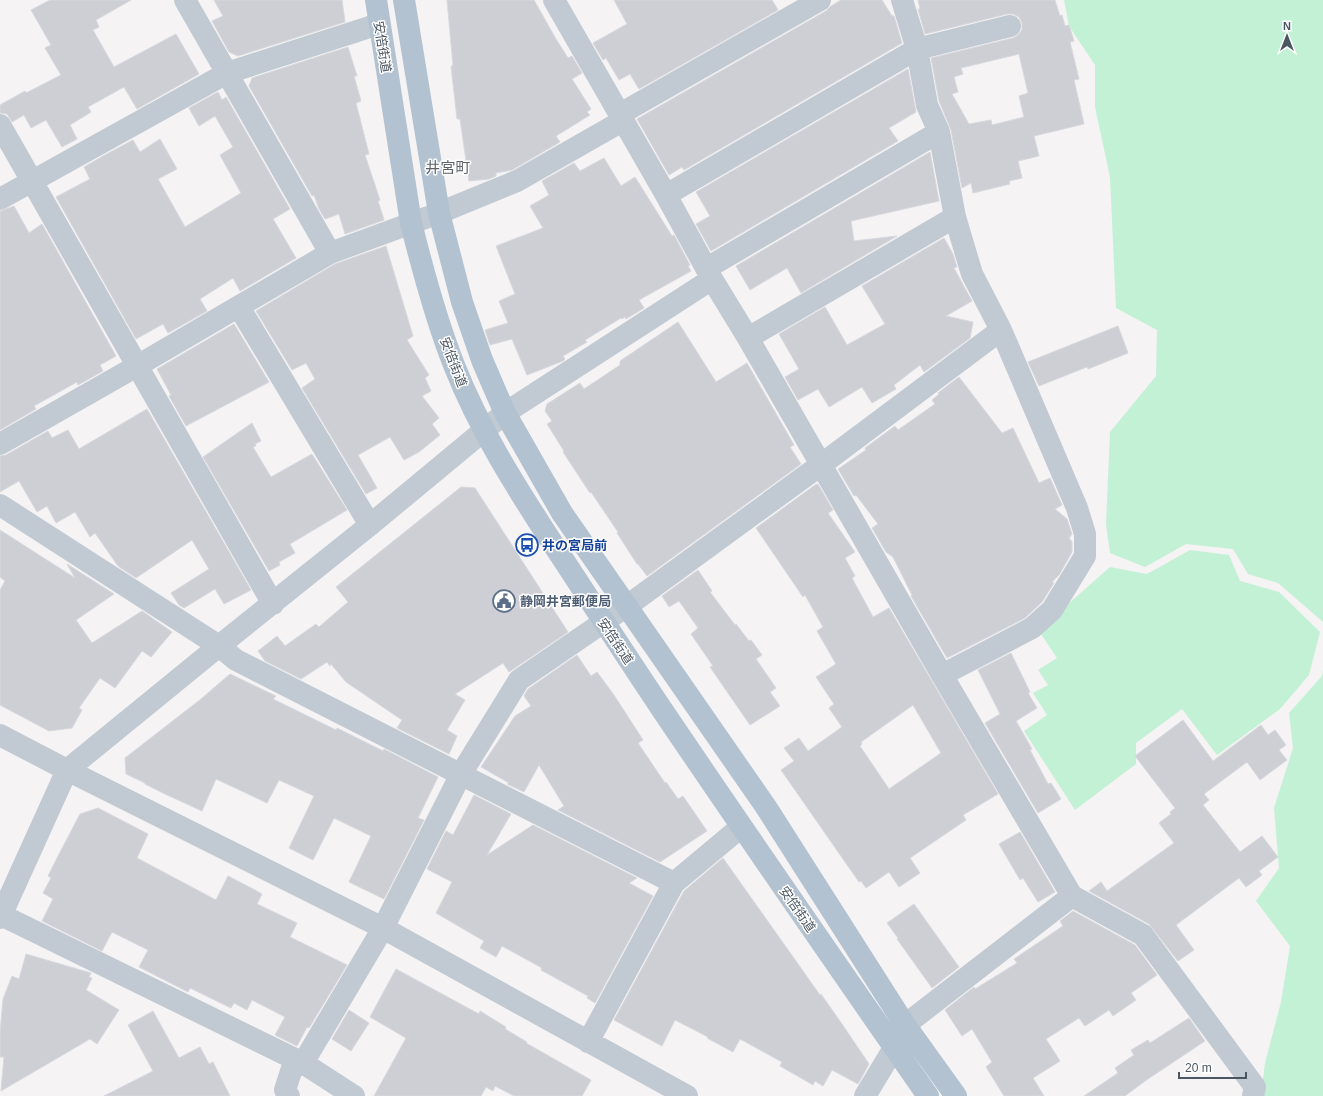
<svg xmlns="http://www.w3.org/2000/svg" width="1323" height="1096" font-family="Helvetica,'Noto Sans JP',sans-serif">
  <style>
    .green { fill: #c3f1d5 }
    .building { fill: #cdcfd5; stroke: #d7d9de; fill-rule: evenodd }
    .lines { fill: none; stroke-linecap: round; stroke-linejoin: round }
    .minor { stroke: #c1cad2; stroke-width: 22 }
    .major { stroke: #b3c2d1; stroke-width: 22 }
    .labels { text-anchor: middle; stroke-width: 3; stroke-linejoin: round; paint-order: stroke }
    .street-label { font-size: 13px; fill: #4a5661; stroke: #fff }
    .transit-label { font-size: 13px; font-weight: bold; fill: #164399; stroke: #fff; text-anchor: start }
    .service-label { font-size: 13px; font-weight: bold; fill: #4e5e75; stroke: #fff; text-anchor: start }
    .quarter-label { font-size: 15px; fill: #5f6368; stroke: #fff }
  </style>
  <rect width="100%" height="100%" fill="#f5f3f3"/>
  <path class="green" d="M1064 0H1323V622L1278 583 1248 574 1233 549 1186 544 1145 567 1110 553 1106 524 1110 432 1156 376 1157 330 1116 308 1110 177 1095 107V65L1069 26Z
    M1190 550 1229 555 1240 581 1279 592 1320 632 1309 675 1280 709 1217 755 1182 709 1136 743V764L1075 810 1024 731 1047 715 1033 693 1048 685 1038 670 1057 658 1039 631 1067 605 1110 567 1147 574Z
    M1323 670V1096H1261L1265 1063 1281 1002 1290 946 1256 901 1279 868 1274 808 1293 748 1289 713 1322 676Z"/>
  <path class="building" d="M50 0H131L96 20 99 27 93 30 114 67 176 34 199 74 137 109 124 87 88 107 91 112 70 125 77 139 62 147 46 120 31 128 24 115 12 122 7 114 0 113V105L25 91 26 93 61 75 45 48 51 45 31 10Z
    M214 0H342L345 22 238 56 229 52 212 21 223 16Z
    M447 0H534L556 39 568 58 572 56 582 73 572 79 591 109 587 112 590 115 556 136 560 142 512 170 496 173V176L489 179 469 181 460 119H457L451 66H453Z
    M614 0H772L778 10 639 89 630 74 619 80 606 58 603 60 593 43 627 24Z
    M841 0H882L892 16H894L902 43 684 170 682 167 669 175 637 119 826 11 831 6Z
    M918 0H1055L1060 16 1062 15 1065 26 1069 25 1074 41 1070 42 1079 79 1074 80 1084 124 1034 136 1039 156 1018 161 1022 178 1009 181 1010 184 973 193 971 183 962 188 951 130 939 101 931 58 1013 38 1018 35 1022 30V23L1019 17 1013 14H1007L925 34 918 9H920ZM1019 54 1028 93 1019 96 1024 117 992 125 991 120 969 124 952 94 958 92 954 77 963 74 961 68Z
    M348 47 357 76H354L361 101 356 103 369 154 365 155 380 200 378 201 384 220 345 234 339 214 325 219 319 209 314 195 312 196 249 86 252 78Z
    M908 69 916 112 889 128 898 141 711 251 696 224 710 216 696 192Z
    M218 92 222 100 226 97 290 209 273 219 296 258 240 291 233 278 200 299 207 311 168 333 163 324 136 339 56 197 90 179 84 167 103 156 133 140 140 152 160 139 177 169 158 179 185 227 241 193 220 155 233 147 215 116 199 126 189 108Z
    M930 152 939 201 851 221 854 241 897 236 801 293 787 268 750 290 736 266Z
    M604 158 621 186 635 177 672 236 674 235 690 265 688 266 691 271 639 300 644 308 626 319 625 317 622 319 621 318 585 340 587 342 563 356 565 359 563 361 527 375 512 339 490 345 485 330 508 323 499 301 515 294 496 246 543 228 530 206 549 195 542 181 574 163 580 171Z
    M14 206 29 233 42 224 116 356 100 365 103 371 78 385 77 382 34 406 36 409 0 430V211Z
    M944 238 953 254 957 267 954 268 972 301 946 316 973 322 970 338 924 372 920 365 894 385 896 389 872 403 862 387 829 407 818 389 798 400 785 377 799 369 779 334 825 307 847 345 885 324 862 286Z
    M386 246 413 336 407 340 429 375 425 378 431 391 422 396 439 418 432 424 440 435 419 452 404 460 390 437 358 455 377 488 366 494 302 388 315 379 306 363 292 370 256 311 335 264Z
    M678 322 716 382 747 363 794 445 790 447 801 464 647 576 638 564H637L617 533 618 532 591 492 590 493 563 452 564 451 547 424 552 421 545 411 547 404 580 383 584 389 620 365V361Z
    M234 324 269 382 186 426 169 396 171 395 157 369Z
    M1118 326 1128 353 1088 369 1087 367 1039 386 1028 362Z
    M959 377 1002 433 1013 428 1039 483 1050 478 1062 505 1055 509 1067 519 1072 534 1069 538 1072 542V552L1059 575 1052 582 1054 583 1042 602 1025 618 947 658 911 596 912 595 893 557 886 552 872 528 878 524 856 495 854 496 838 469 866 450 865 448 895 426 898 430 935 404 932 400 939 394 938 393Z
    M147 409 251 590 224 604 215 589 184 608 179 605 171 593 209 569 192 540 136 578 118 566 95 533 90 537 75 512 56 523 47 506 37 512 19 481 0 492V456L6 455 48 431 52 438 68 430 79 449Z
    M252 423 261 441 255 444 256 446 253 447 271 477 312 454 347 510 290 544 295 553 279 562 280 565 269 571 203 457Z
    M818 484 833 510 828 513 855 552 845 558 855 576 852 578 873 617 889 608 998 794 963 815 966 820 910 858 920 873 899 887 889 872 866 888 861 881 859 882 781 770 794 761 784 748 799 738 808 751 842 727 829 708 834 704 816 677 836 664 817 631 823 627 805 595 803 597 756 528 815 485ZM913 705 941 753 889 789 860 746 862 744 861 742Z
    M461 487 475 488 568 632 509 672 503 663 455 694 465 700 447 730 457 736 449 754 397 728 402 720 346 682 331 664 330 666 327 662 301 679 265 661 258 651 277 636 285 646 316 624 319 627 348 602 336 587Z
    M0 530 75 578 67 564 114 594 76 620 92 643 142 611 172 632 151 657 142 651 115 688 100 678 79 708 82 710 72 728 49 731 0 705V590L5 581 0 577Z
    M698 570 712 591 710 592 735 625 736 624 749 641 751 640 762 655 756 659 776 688 770 692 780 706 750 725 710 667 713 666 691 634 698 628 679 601 669 607 662 596Z
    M1011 653 1030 692 1028 693 1037 708 1016 721 1032 749 1030 750 1048 784 1051 783 1061 799 1038 813 985 723 1000 714 978 670Z
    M577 655 591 676 597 672 614 695 643 740 638 743 665 783 666 782 678 799 683 796 707 831 660 862 558 810 564 806 539 765 524 792 507 784 509 783 481 767 515 716 531 706 524 696 528 689Z
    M230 674 276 696 273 699 336 730 337 728 383 751 384 749 438 777 418 818 424 820 384 899 349 882 371 836 334 818 313 860 289 848 314 796 279 780 267 803 216 779 202 811 165 794 145 784V783L126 774 125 758 201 699Z
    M1183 720 1213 761 1261 725 1268 735 1275 730 1286 745 1279 750 1287 760 1260 780 1247 762 1204 794 1209 800 1203 805 1240 852 1262 836 1278 857 1259 871 1262 875 1246 887 1239 878 1176 925 1194 950 1178 961 1149 924 1089 891 1101 882 1107 891 1174 843 1159 823 1171 814 1170 812 1175 808 1135 756Z
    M474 795 511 814 487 855 533 825 637 878 629 883 653 896 595 1003 587 998 588 996 541 970 542 968 502 946 496 957 480 948 484 941 436 913 452 882 427 869 446 831 453 835Z
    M98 808 148 834 137 858 216 900 228 876 255 890 262 894 257 904 297 923 290 937 347 965 309 1028 307 1027 297 1046 275 1035 285 1017 252 1000 247 1010 234 1003 231 1008 190 988 188 992 139 967 148 950 112 932 102 951 42 921 53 899 43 893 51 878 48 876 57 858 80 814Z
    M1020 832 1055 892 1038 902 1023 878 1020 880 999 844Z
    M723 858 820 995 821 994 842 1024 869 1064 858 1084 832 1070 823 1086 815 1081 813 1085 780 1066 782 1062 740 1039 733 1052 707 1038 708 1037 675 1020 662 1046 614 1020 684 891Z
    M914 904 959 967 932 988 897 939 898 938 887 923Z
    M1073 911 1135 945 1157 975 1131 993 1136 1000 1113 1016 1109 1010 1085 1026 1079 1018 1046 1039 1060 1061 1033 1078 1044 1096H1004L986 1067 992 1062 972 1029 962 1036 945 1010 974 987 975 989 1017 963 1014 959 1063 926 1060 921Z
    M26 954 91 973 89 977 92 978 86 990 119 1010 97 1044 90 1039 1 1091 4 1057H0V1033L3 999 12 976 19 979Z
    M396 969 479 1014 480 1011 506 1027 505 1029 527 1042 526 1043 591 1080 582 1096H514L495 1086 493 1091 486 1087 481 1096H374L406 1038 370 1017Z
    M349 1010 369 1023 351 1051 332 1039Z
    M153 1011 179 1058 200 1047 209 1064 213 1062 230 1096H104L153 1071 128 1025Z
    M1189 1018 1205 1041 1145 1081 1125 1096H1084L1118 1073 1115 1068 1134 1055 1131 1050 1148 1040 1150 1043Z"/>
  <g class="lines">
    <path class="minor" d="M185 0 330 253
      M554 0 666 195 712 279 748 338 942 675 1072 896 1143 935 1255 1087 1253 1096
      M902 0 917 49 927 105 939 132 955 217 972 274 1001 330 1077 508 1085 534V556L1052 610 1032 628 942 675
      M620 114 820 0
      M0 125 273 604
      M666 195 917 49 1010 26
      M0 199 227 73 379 24
      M707 268 939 132
      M239 307 370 525
      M748 338 955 217
      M0 444 137 366 330 253 439 213 517 181 624 120
      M0 505 219 646 236 660 674 883 741 827
      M0 735 67 770 383 928 687 1096
      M1 915 303 1063 354 1096
      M0 918 67 770 219 646 370 525 505 413 712 279
      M588 1042 674 883
      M303 1063 383 928 461 774 519 680 627 606 822 464 1001 330
      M289 1096 285 1090 295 1059
      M865 1096 894 1048 905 1025 1072 896"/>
    <path class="major" d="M376 0 411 223C423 271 436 320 454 365 479 429 516 487 553 544 590 600 626 656 663 711 750 840 839 968 928 1096
      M404 0 439 213 462 302 482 360 505 413 562 513 766 807 905 1025 956 1096"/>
  </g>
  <defs>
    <g id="bus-ring" transform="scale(1.15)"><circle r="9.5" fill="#fff" stroke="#1a4fb4" stroke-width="1.5"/><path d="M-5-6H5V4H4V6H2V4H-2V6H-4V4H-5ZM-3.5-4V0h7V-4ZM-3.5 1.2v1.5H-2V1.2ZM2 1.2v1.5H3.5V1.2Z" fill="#1a4fb4"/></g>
    <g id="civic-ring" transform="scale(1.15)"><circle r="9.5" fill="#fff" stroke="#5c6f8a" stroke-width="1.5"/><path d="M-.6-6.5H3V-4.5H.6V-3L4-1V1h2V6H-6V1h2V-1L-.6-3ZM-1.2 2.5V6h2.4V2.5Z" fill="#5c6f8a"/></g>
  </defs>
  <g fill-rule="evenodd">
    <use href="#bus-ring" x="527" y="545"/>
    <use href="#civic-ring" x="504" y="601"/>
  </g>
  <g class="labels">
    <g class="street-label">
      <text transform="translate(383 47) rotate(81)" y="5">安倍街道</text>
      <text transform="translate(454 362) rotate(69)" y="5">安倍街道</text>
      <text transform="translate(616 641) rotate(56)" y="5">安倍街道</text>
      <text transform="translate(798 909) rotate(55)" y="5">安倍街道</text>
    </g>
    <g class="transit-label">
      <text x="542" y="550">井の宮局前</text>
    </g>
    <g class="service-label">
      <text x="520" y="606">静岡井宮郵便局</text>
    </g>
    <g class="quarter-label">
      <text x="448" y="173">井宮町</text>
    </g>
  </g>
  <g transform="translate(1287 36)" stroke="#ffffff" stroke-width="3" paint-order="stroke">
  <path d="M0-3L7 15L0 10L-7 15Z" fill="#4a5661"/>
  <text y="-6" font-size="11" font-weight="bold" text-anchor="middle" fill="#4a5661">N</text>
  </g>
  <path d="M1179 1072v6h67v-6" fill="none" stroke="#4a5661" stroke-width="2"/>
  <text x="1185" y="1072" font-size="12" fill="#4a5661" stroke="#ffffff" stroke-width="3" paint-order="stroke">20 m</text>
</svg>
